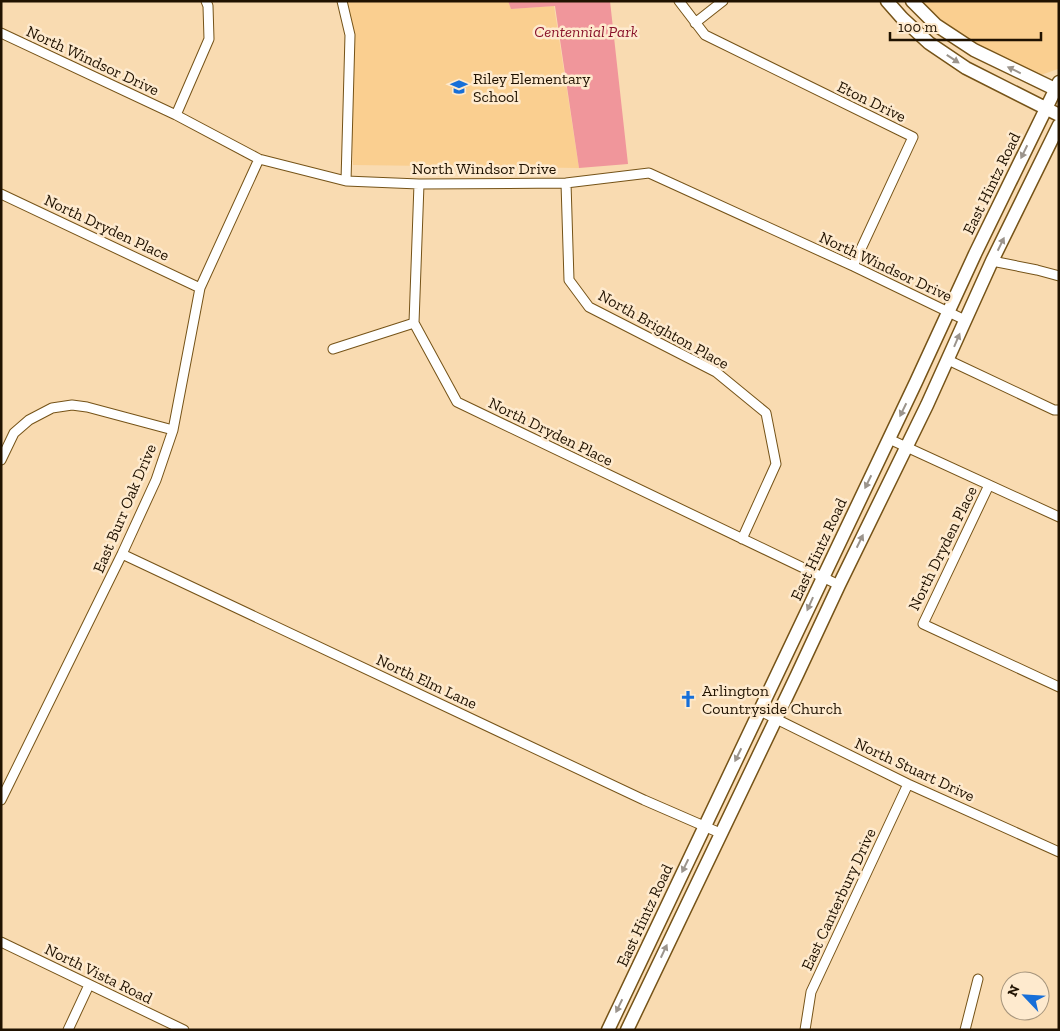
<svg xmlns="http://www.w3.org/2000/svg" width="1060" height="1031" font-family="'Zilla Slab',serif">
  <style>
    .built { fill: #facf90 }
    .green { fill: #f0969b }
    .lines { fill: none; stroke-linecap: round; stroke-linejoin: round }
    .street-casing { stroke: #755318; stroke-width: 11 }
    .secondary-casing { stroke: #755318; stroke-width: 15 }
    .street { stroke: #fff; stroke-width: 9 }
    .secondary { stroke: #fff; stroke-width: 12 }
    .oneway { fill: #9b948c }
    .labels { text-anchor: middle; stroke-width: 5; stroke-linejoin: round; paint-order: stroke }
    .park-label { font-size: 16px; font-style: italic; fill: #8a142c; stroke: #feeace }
    .street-label { font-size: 16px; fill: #201200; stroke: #feeace }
    .poi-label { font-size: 16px; fill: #201200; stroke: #feeace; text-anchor: start }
  </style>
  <rect width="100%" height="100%" fill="#f9dbb1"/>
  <path class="built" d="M348 1H508L511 9 554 6 579 168 353 165Z
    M925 1H1059L1058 69 1041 75 969 42 923 5Z"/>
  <path class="green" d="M508 1H610L628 164 579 168 555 6 511 9Z"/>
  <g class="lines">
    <g class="street-casing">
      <path id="street" d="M342 1 350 35 346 181
        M679 1 705 35 913 137 853 266
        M695 23 723 1
        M1 33 176 115 259 159 346 181 419 184 566 183 649 173 853 266 965 320
        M176 115 209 39 208 6 206 1
        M566 183 569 280 589 307 716 372 766 413 776 464 742 539
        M419 184 414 323 457 402 839 585
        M1 194 200 288
        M992 261 1037 270 1059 276
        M333 349 414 323
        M948 360 1054 410H1059
        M889 439 1059 517
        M1 460 14 433 29 420 52 408 72 405 87 407 173 430
        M989 485 923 624 1059 687
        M122 554 644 800 720 833
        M760 711 908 784 1059 852
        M1 800 122 554 156 480 173 430 200 288 259 159
        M1 942 184 1030
        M68 1030 89 985
        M805 1030 811 992 908 784
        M965 1030 978 979"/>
    </g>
    <g class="secondary-casing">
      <path id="secondary" d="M887 1 902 18 929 43 966 68 1059 115
        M912 1 936 25 974 50 1059 91
        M608 1030 916 382 975 254 1059 82
        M627 1030 797 675 839 585 927 405 992 261 1059 125"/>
    </g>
    <use href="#street" class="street"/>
    <use href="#secondary" class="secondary"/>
  </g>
  <defs><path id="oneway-solid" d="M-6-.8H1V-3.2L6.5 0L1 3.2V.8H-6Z" transform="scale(1.25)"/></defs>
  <g class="oneway">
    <use href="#oneway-solid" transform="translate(953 59) rotate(33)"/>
    <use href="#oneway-solid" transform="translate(1014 70) rotate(-154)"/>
    <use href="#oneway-solid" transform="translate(1024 152) rotate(116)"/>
    <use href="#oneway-solid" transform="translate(1001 244) rotate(-64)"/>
    <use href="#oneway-solid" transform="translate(957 340) rotate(-67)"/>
    <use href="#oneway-solid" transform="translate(903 410) rotate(116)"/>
    <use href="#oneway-solid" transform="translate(868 482) rotate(116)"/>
    <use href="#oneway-solid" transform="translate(860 541) rotate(-64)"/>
    <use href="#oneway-solid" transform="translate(810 604) rotate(114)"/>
    <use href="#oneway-solid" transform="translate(738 755) rotate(116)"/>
    <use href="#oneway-solid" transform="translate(685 866) rotate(116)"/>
    <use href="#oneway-solid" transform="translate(664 951) rotate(-65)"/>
    <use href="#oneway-solid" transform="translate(619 1006) rotate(116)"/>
  </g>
  <defs>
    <g id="school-bare" transform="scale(1.35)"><path d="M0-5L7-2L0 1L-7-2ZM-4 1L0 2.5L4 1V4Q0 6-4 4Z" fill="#176fd8" stroke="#feeace" stroke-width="2.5" paint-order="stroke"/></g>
    <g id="church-bare" transform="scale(1.35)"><path d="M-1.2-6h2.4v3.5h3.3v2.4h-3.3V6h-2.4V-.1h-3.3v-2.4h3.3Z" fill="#176fd8" stroke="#feeace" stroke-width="2.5" paint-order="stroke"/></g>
  </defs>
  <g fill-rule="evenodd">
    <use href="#school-bare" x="459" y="87"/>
    <use href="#church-bare" x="688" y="699"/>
  </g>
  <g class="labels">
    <g class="park-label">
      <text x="586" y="37">Centennial Park</text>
    </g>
    <g class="street-label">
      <text transform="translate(93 60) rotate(25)" y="6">North Windsor Drive</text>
      <text transform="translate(872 101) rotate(26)" y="6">Eton Drive</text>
      <text x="484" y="174">North Windsor Drive</text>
      <text transform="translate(991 183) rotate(-64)" y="6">East Hintz Road</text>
      <text transform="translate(107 227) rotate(25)" y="6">North Dryden Place</text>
      <text transform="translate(886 266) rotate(25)" y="6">North Windsor Drive</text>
      <text transform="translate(664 329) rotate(29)" y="6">North Brighton Place</text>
      <text transform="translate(551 431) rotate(26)" y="6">North Dryden Place</text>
      <text transform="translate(124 508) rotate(-67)" y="6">East Burr Oak Drive</text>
      <text transform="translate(942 548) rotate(-64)" y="6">North Dryden Place</text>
      <text transform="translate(818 549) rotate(-65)" y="6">East Hintz Road</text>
      <text transform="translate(427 681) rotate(25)" y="6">North Elm Lane</text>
      <text transform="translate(915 769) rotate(25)" y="6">North Stuart Drive</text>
      <text transform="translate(838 899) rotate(-65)" y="6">East Canterbury Drive</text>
      <text transform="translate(644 915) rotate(-65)" y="6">East Hintz Road</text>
      <text transform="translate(99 973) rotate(26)" y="6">North Vista Road</text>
    </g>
    <g class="poi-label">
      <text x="473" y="84">Riley Elementary<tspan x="473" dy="18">School</tspan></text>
      <text x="702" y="696">Arlington<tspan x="702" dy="18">Countryside Church</tspan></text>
    </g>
  </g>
  <rect width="1060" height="1031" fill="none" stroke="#201200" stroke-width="5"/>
  <g transform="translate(1025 996) rotate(295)"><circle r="24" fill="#feeace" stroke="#a5947c"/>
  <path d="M0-4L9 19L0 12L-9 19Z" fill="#176fd8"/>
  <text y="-8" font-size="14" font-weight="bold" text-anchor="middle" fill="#201200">N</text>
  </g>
  <path d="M890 32v8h151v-8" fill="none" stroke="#201200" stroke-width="2.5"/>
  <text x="898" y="32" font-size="15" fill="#201200" stroke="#feeace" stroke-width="4" paint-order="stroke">100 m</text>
</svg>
